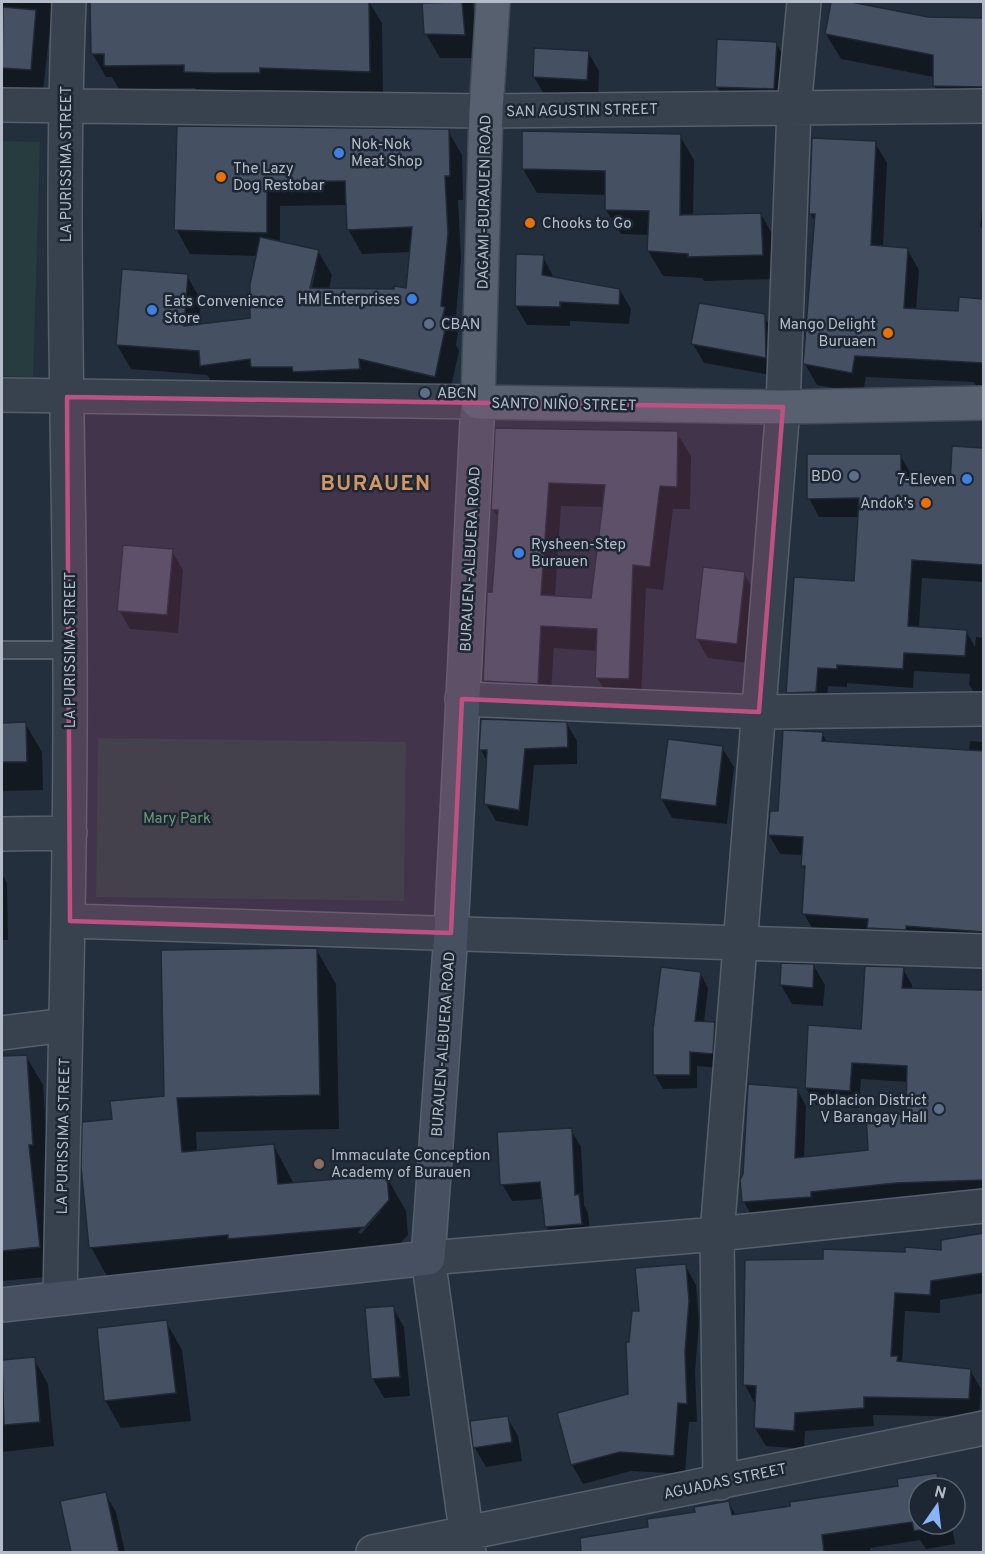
<svg xmlns="http://www.w3.org/2000/svg" width="985" height="1554" font-family="Overpass,sans-serif">
  <style>
    .green { fill: #263c3f }
    .shadow { fill: #0007; fill-rule: evenodd }
    .building { fill: #455162; stroke: #1f2835; stroke-width: 1.5; fill-rule: evenodd }
    .lines { fill: none; stroke-linecap: round; stroke-linejoin: round }
    .lane-casing { stroke: #565f6c; stroke-width: 20 }
    .street-casing { stroke: #565f6c; stroke-width: 36 }
    .secondary-casing { stroke: #565f6c; stroke-width: 36 }
    .primary-casing { stroke: #414a57; stroke-width: 36 }
    .lane { stroke: #38414e; stroke-width: 16 }
    .street { stroke: #38414e; stroke-width: 33 }
    .secondary { stroke: #465061; stroke-width: 33 }
    .primary { stroke: #56606e; stroke-width: 33 }
    .marked { fill: #bd5182; fill-opacity: 0.2; stroke: #bd5182; stroke-width: 4.5; stroke-linejoin: round }
    .shop-dot { fill: #3f7fe0; stroke: #1d2633; stroke-width: 2 }
    .food-dot { fill: #e8710a; stroke: #1d2633; stroke-width: 2 }
    .service-dot { fill: #5c6f8a; stroke: #1d2633; stroke-width: 2 }
    .education-dot { fill: #8d6e63; stroke: #1d2633; stroke-width: 2 }
    .labels { text-anchor: middle; stroke-width: 5; stroke-linejoin: round; paint-order: stroke }
    .street-label { font-size: 15px; fill: #b4bcc9; stroke: #1d2633 }
    .poi-label { font-size: 15px; fill: #b4bcc9; stroke: #1d2633; text-anchor: start }
    .park-label { font-size: 15px; fill: #6b9a76; stroke: #1d2633 }
    .district-label { font-size: 21px; font-weight: bold; letter-spacing: 1.5px; fill: #d59563; stroke: #1d2633 }
  </style>
  <rect width="100%" height="100%" fill="#242f3e"/>
  <path class="green" d="M2 141 40 142 33 377 2 376Z
    M98 738 406 742 404 901 96 897Z"/>
  <path class="shadow" d="M2 2H53L43 91 2 87Z
    M91 2H369L382 23 383 95 273 91V96L199 95 195 88 119 89 112 77H106L92 53Z
    M425 2H473L478 58H440L426 34Z
    M832 2 928 18 984 19V112L949 111 934 85V77L841 59 826 34Z
    M776 43 787 62 785 108 728 106 717 87Z
    M588 52 599 71 598 99 545 96 534 77Z
    M179 127 448 131 462 155 463 200H458L461 259 455 327 458 333 456 345 459 351 448 400 372 383 373 393 216 389 207 375 131 369 117 345 187 276 201 300 199 326 252 319 257 256 190 254 176 229ZM347 205 348 229 362 254 411 252 408 290H329L332 275 318 251 280 243V206ZM313 269H316L310 296 307 295Z
    M680 136 694 160 693 216 761 214 775 239 776 279 704 281 702 278 663 276 648 251 649 235 621 234 606 210 607 195 537 193 523 169Z
    M875 143 887 163 883 247 907 249 919 270 916 310 959 312 984 301V390L978 389 974 382 866 377 863 393 817 385 805 364 816 224 810 213Z
    M984 196V231L980 226Z
    M543 257 554 278 620 290 631 309 629 324 570 321V326L527 325 516 306Z
    M764 316 775 335 776 376 704 363 693 344Z
    M497 430 677 433 691 456 690 509H673L663 590 646 588 641 701 610 700 597 677 598 651 554 648 550 706 497 704 484 681 499 520 493 509ZM561 506 604 507 593 600 555 597Z
    M984 450V582L922 578 919 628 966 631 975 647 976 637 984 638V704L980 703 969 684 970 674 914 671 913 688 847 683V687L828 686 826 711H798L787 693 856 583 860 517H819L809 498 900 455 911 474V483L951 486Z
    M172 551 183 570 178 633 130 629 119 610Z
    M744 573 755 593 747 663 708 658 697 639Z
    M25 723 42 752 43 790 2 791V724Z
    M567 724 577 741V764L534 765 528 826 496 821 486 804 488 763 481 750Z
    M822 734 828 743 969 752 970 741 984 742V950L815 933 804 914 806 872 803 866V855L780 854 769 835Z
    M722 748 734 767 727 824 672 818 661 798Z
    M2 874 7 883 8 940H2Z
    M316 949 336 984 339 1129 196 1132 197 1152 274 1146 294 1184 386 1176 406 1211 408 1235 384 1261 110 1282 91 1247 114 1121 165 1097ZM377 1211H381L361 1234 358 1232Z
    M814 966 825 985 823 1006 792 1004 781 985Z
    M903 969 912 985V990L984 992V1197L753 1218 744 1202 797 1089 806 1106 804 1158 869 1152 907 1115 908 1082 861 1079 859 1108 816 1105 806 1088 863 1030Z
    M700 973 708 988 704 1023H714L722 1037 720 1068 697 1066V1088L663 1089 655 1075Z
    M26 1056 43 1085 49 1173H45L56 1276 2 1281V1058Z
    M571 1130 581 1147 584 1205 588 1213 591 1240 556 1243 546 1226 543 1199 512 1201 502 1184Z
    M984 1235V1293L940 1300V1313L905 1311 902 1363 970 1370 981 1389 979 1417 873 1415 874 1426 805 1431 804 1449 766 1446 755 1428V1404L745 1385 824 1260 942 1251Z
    M685 1265 696 1285 699 1323 695 1372 697 1422H689L685 1474 631 1471 583 1484 572 1465 558 1414 630 1395 631 1344 640 1313Z
    M393 1308 404 1327 410 1396 384 1398 373 1379Z
    M166 1322 182 1350 191 1421 121 1428 105 1400Z
    M34 1359 48 1384 54 1446 2 1452V1362Z
    M507 1417 518 1436 522 1461 486 1467 475 1448 471 1423Z
    M936 1474 944 1488H919V1524H952L955 1544 926 1549 920 1540 870 1548V1552H602L612 1551 649 1528 729 1503 736 1516 900 1487Z
    M105 1493 116 1512 125 1552H73L62 1502Z"/>
  <path class="building" d="M90 2H369L370 72 260 68V73H211L184 72V65L104 66V54H91Z
    M462 2 465 35 424 34 422 3Z
    M831 2H851L928 17 984 18V87L933 86V55L825 34Z
    M3 7 36 10 31 70 2 68Z
    M717 39 777 42 774 89 715 87Z
    M534 48 589 51 587 80 533 77Z
    M177 126 449 129 450 176H445L448 234 441 306 445 307 441 324 446 325 435 377 359 359 360 369 293 372 292 367H251L250 359 200 366 199 351 116 345 122 269 188 274 184 326 250 318V284L260 237 319 250 310 288 394 289V286L406 288 412 227 347 230 345 181 267 182V233L174 230Z
    M522 131 681 134 680 215 761 213 763 255 688 257V254L647 251 649 211 605 210V171L522 169Z
    M812 138 876 141 871 245 908 248 904 308 958 311 959 297 984 299V363L855 356 852 373 803 364 815 214H809Z
    M516 254 544 255 542 275 620 289 619 305 560 302V307L515 306Z
    M699 303 765 314 766 358 691 344Z
    M495 428 678 431 677 487 660 486 650 567 633 565 629 679 595 678 597 629 541 626 538 684 483 681 487 592H492L498 510H491ZM549 483 605 485 591 598 541 595Z
    M952 446 984 448V565L912 560 908 626 967 630 965 656 904 653 903 669 837 665V669L818 668 816 692 786 693 794 577 854 581 859 498 807 499V454H901V481L950 484Z
    M123 545 173 549 167 615 117 611Z
    M703 567 745 572 737 644 695 639Z
    M481 719 567 722 568 747 525 749 519 810 484 804 487 750H479Z
    M26 722 27 762H2V723Z
    M783 730 823 732 822 741 984 751V932L906 926V930L867 928 868 919 802 914 805 866H801L803 837 768 835 770 811H778Z
    M668 739 723 746 716 806 660 799Z
    M317 948 320 1095 177 1098 182 1152 274 1144 278 1184 387 1175 389 1200 365 1227 228 1239V1235L89 1248 81 1167 82 1122 112 1119 110 1101 164 1096 161 950Z
    M781 963 814 964 813 988 780 985Z
    M865 966 904 967 902 988 984 990V1180L896 1183 811 1192V1197L742 1202 740 1180 743 1174 748 1084 798 1088 795 1158 868 1150 866 1115 906 1114 907 1066 852 1063 850 1091 805 1088 808 1025 861 1029Z
    M661 967 701 972 695 1021 715 1022 713 1054 690 1052V1075H653V1029Z
    M27 1055 33 1145H29L40 1247 2 1251V1056Z
    M572 1128 575 1195 579 1194 582 1224 545 1227 540 1182 500 1185 497 1132Z
    M984 1233V1273L931 1281 930 1295 895 1293 891 1356H898L897 1361 971 1369 969 1399 864 1397V1408L795 1413 794 1431 754 1428 756 1386 743 1385 745 1260 823 1259V1249L905 1252V1247L941 1250V1240Z
    M686 1264 689 1301 685 1352 687 1404 678 1403 674 1456 620 1452 571 1465 557 1413 628 1394 626 1342H629L632 1311H639L635 1268Z
    M394 1306 400 1377 371 1379 365 1308Z
    M167 1320 176 1393 104 1401 97 1328Z
    M35 1357 40 1422 4 1425 2 1360Z
    M508 1416 512 1442 473 1448 470 1421Z
    M937 1473 939 1488H919V1524L946 1526 914 1531 912 1522 822 1535 824 1552H581L580 1538 648 1527 647 1519 695 1512 694 1507 729 1501 732 1515 790 1506V1502L898 1486 897 1479Z
    M106 1492 119 1552H71L60 1501Z"/>
  <g class="lines">
    <g class="lane-casing">
      <path id="lane" d="M2 650H70"/>
    </g>
    <g class="street-casing">
      <path id="street" d="M2 105 486 111 984 106
        M2 395 478 402
        M462 699 759 712 984 709
        M2 834 70 833
        M70 921 984 951
        M2 1033 66 1025
        M60 1298C64 1083 71 868 70 653 69 436 60 219 69 2
        M720 1483 717 1234 783 407 794 108 804 2
        M373 1552 984 1428
        M469 1552 428 1258 717 1234 984 1206"/>
    </g>
    <g class="secondary-casing">
      <path id="secondary" d="M2 1305 428 1258 451 933 478 402"/>
    </g>
    <g class="primary-casing">
      <path id="primary" d="M493 2 486 111 478 402 783 407 984 403"/>
    </g>
    <use href="#lane" class="lane"/>
    <use href="#street" class="street"/>
    <use href="#secondary" class="secondary"/>
    <use href="#primary" class="primary"/>
  </g>
  <path class="marked" d="M67 397 783 407 759 712 462 699 451 933 70 921Z"/>
  <g class="shop-dot">
    <circle cx="339" cy="153" r="6"/>
    <circle cx="412" cy="299" r="6"/>
    <circle cx="152" cy="310" r="6"/>
    <circle cx="967" cy="479" r="6"/>
    <circle cx="519" cy="553" r="6"/>
  </g>
  <g class="food-dot">
    <circle cx="221" cy="177" r="6"/>
    <circle cx="530" cy="223" r="6"/>
    <circle cx="888" cy="333" r="6"/>
    <circle cx="926" cy="503" r="6"/>
  </g>
  <g class="service-dot">
    <circle cx="429" cy="324" r="6"/>
    <circle cx="425" cy="393" r="6"/>
    <circle cx="854" cy="476" r="6"/>
    <circle cx="939" cy="1109" r="6"/>
  </g>
  <circle class="education-dot" cx="319" cy="1164" r="6"/>
  <g class="labels">
    <g class="street-label">
      <text transform="translate(582 110) rotate(-1)" y="5">SAN AGUSTIN STREET</text>
      <text transform="translate(66 164) rotate(-90)" y="5">LA PURISSIMA STREET</text>
      <text transform="translate(484 202) rotate(-89)" y="5">DAGAMI-BURAUEN ROAD</text>
      <text transform="translate(564 404) rotate(1)" y="5">SANTO NIÑO STREET</text>
      <text transform="translate(470 559) rotate(-87)" y="5">BURAUEN-ALBUERA ROAD</text>
      <text transform="translate(70 650) rotate(-90)" y="5">LA PURISSIMA STREET</text>
      <text transform="translate(443 1044) rotate(-86)" y="5">BURAUEN-ALBUERA ROAD</text>
      <text transform="translate(63 1136) rotate(-89)" y="5">LA PURISSIMA STREET</text>
      <text transform="translate(725 1481) rotate(-12)" y="5">AGUADAS STREET</text>
    </g>
    <g class="poi-label">
      <text x="351" y="149">Nok-Nok<tspan x="351" dy="17">Meat Shop</tspan></text>
      <text x="233" y="173">The Lazy<tspan x="233" dy="17">Dog Restobar</tspan></text>
      <text x="542" y="228">Chooks to Go</text>
      <text x="400" y="304" text-anchor="end">HM Enterprises</text>
      <text x="164" y="306">Eats Convenience<tspan x="164" dy="17">Store</tspan></text>
      <text x="441" y="329">CBAN</text>
      <text x="876" y="329" text-anchor="end">Mango Delight<tspan x="876" dy="17">Buruaen</tspan></text>
      <text x="437" y="398">ABCN</text>
      <text x="842" y="481" text-anchor="end">BDO</text>
      <text x="955" y="484" text-anchor="end">7-Eleven</text>
      <text x="914" y="508" text-anchor="end">Andok's</text>
      <text x="531" y="549">Rysheen-Step<tspan x="531" dy="17">Burauen</tspan></text>
      <text x="927" y="1105" text-anchor="end">Poblacion District<tspan x="927" dy="17">V Barangay Hall</tspan></text>
      <text x="331" y="1160">Immaculate Conception<tspan x="331" dy="17">Academy of Burauen</tspan></text>
    </g>
    <g class="park-label">
      <text x="177" y="823">Mary Park</text>
    </g>
    <g class="district-label">
      <text x="376" y="490">BURAUEN</text>
    </g>
  </g>
  <rect width="985" height="1554" fill="none" stroke="#b4bcc9" stroke-width="6"/>
  <g transform="translate(937 1506) rotate(14)"><circle r="28" fill="#1d2633" stroke="#59626f" stroke-width="1.5"/>
  <path d="M0-4.5L10 22L0 15L-10 22Z" fill="#8ab4f8"/>
  <text y="-9" font-size="16" font-weight="bold" text-anchor="middle" fill="#b4bcc9">N</text>
  </g>
</svg>
